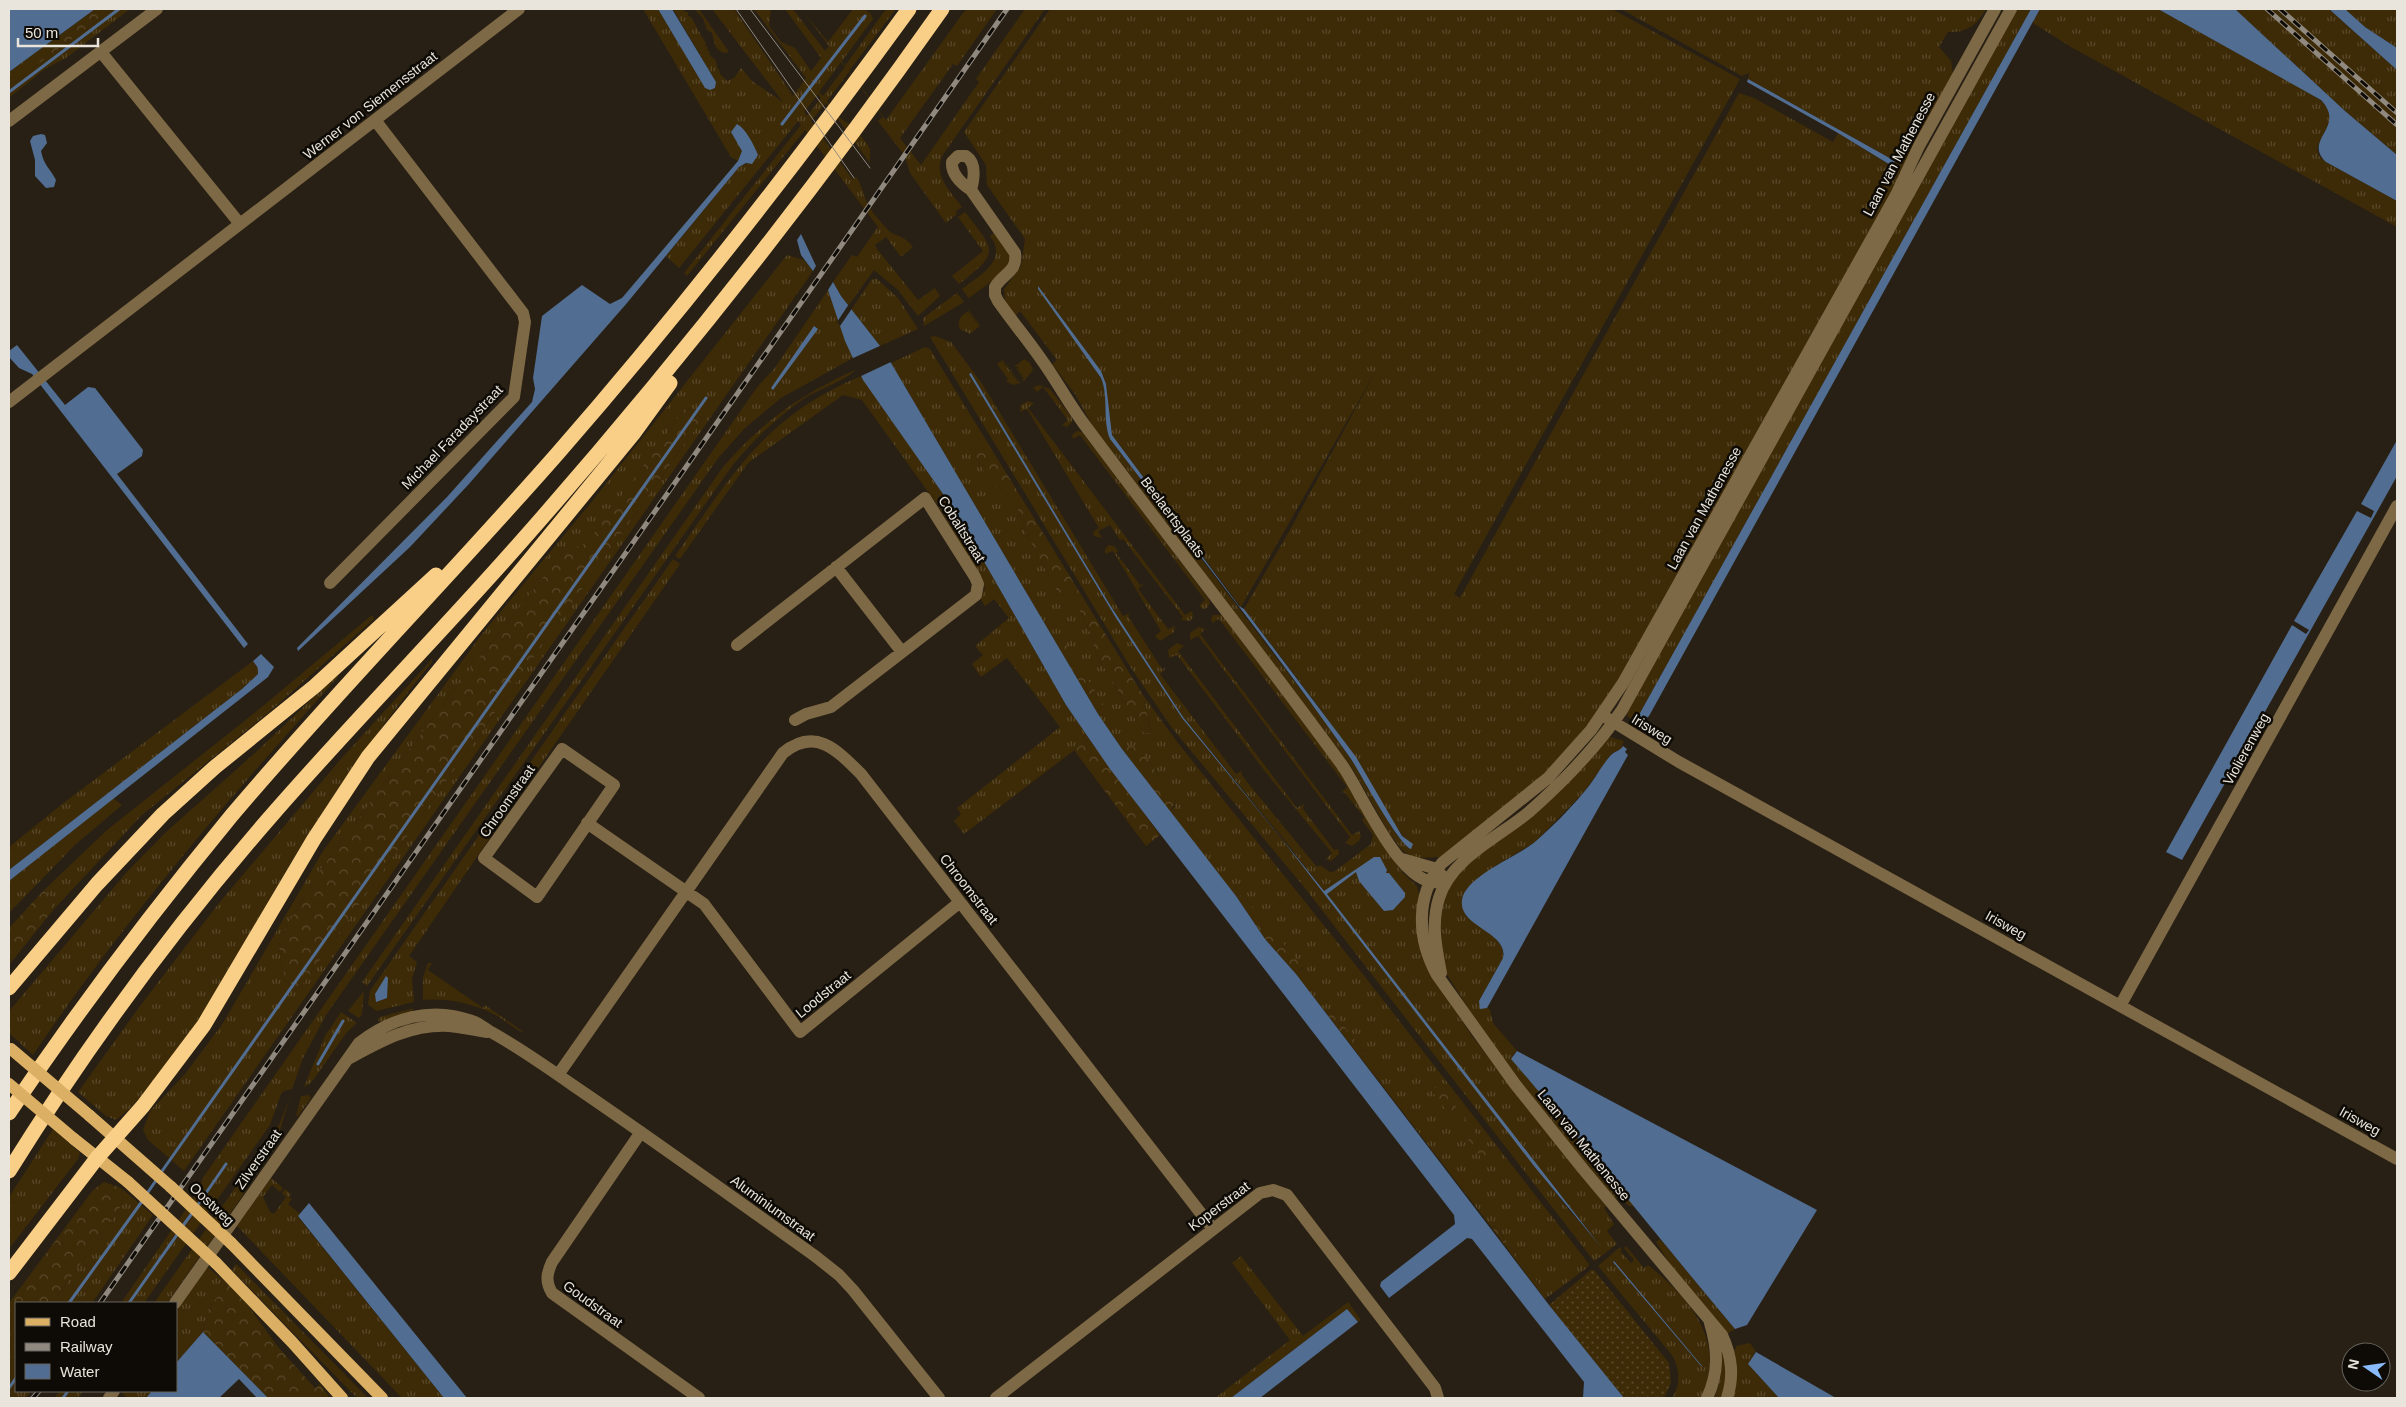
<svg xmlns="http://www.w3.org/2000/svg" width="2406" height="1407" font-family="Arial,sans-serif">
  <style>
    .grass { fill: url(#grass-tufts); fill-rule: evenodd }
    .forest { fill: url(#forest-crowns) }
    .garden { fill: url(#garden-dots) }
    .water { fill: #516d91 }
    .pier { fill: #282014 }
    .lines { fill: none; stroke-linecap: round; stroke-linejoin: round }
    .stream { stroke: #516d91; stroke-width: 3 }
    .minor { stroke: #7e6946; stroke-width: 12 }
    .major { stroke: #dcb064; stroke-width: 12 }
    .highway { stroke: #f9cf88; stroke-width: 15 }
    .tram { stroke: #90897f; stroke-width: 1 }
    .rail-casing { stroke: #90897f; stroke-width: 5 }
    .rail { stroke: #0e0b06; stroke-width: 3; stroke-dasharray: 9; stroke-linecap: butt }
    .major-bridge { stroke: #dcb064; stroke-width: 12 }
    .labels { text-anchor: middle; stroke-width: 5; stroke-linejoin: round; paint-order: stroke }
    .street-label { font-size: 14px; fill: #e9e4dc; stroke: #0e0b06 }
  </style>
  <defs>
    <pattern id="grass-tufts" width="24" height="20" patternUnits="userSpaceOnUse" patternTransform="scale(1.25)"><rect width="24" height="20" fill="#3d2a07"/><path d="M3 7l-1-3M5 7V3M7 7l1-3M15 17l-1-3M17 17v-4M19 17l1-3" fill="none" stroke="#59492b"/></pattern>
    <pattern id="forest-crowns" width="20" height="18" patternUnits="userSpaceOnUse" patternTransform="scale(1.25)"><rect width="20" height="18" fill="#3d2a07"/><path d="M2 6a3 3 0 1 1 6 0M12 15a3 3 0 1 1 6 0" fill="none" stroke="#59492b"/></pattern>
    <pattern id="garden-dots" width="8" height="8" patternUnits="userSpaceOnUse" patternTransform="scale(1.25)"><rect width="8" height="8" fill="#3d2a07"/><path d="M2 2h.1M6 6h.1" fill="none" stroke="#59492b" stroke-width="1.8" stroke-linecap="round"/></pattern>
  </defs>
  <rect width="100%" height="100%" fill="#282014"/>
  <path class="grass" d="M112 9H130L66 58 45 69 9 98V86Z
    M643 9H658L707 89 714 86 716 82 673 9H684L685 12H688V16L691 17C697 27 700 34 706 43L705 46 708 47 707 51H710L709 54 716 61 717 68 719 69 720 74 727 81 734 78 741 68 752 81 783 102 712 9H734L793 96 806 78 754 9H771L769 26 781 42 795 48 811 71 821 58 785 9H793L825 51 829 46 801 9 828 42 853 9C862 9 870 8 873 19L842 61 845 66 886 9H896L849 71 886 120 966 9H997L957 66 953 64 900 138 921 165 979 82 976 79 1025 9H1045L942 156C934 177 950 191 962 207L956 211 957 214 946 223 910 173 905 156 878 121 883 117 849 72 827 101 840 118 854 127 867 144 870 149V163L826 103 811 121 852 179 856 177C863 187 862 192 867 202 871 212 880 221 888 230 895 237 903 234 913 247L901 257 886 237 875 245 877 249 918 300 935 288 940 296 918 316 898 290 874 270 849 305 853 307 872 279H877L898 298 918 329 880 346 841 296 833 282 852 255 857 257 878 227 805 130 687 276 684 273 801 125 798 121 679 268 666 256 739 167 748 163 739 146 742 151 738 161 731 157ZM841 62 845 67 823 96 819 92ZM818 94 821 98 807 116 804 112Z
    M694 9H699L729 52 724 53C714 50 714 40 712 33L707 30 703 18Z
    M1050 9H1612L1740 79 1454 594 1460 598 1739 93 1754 98 1833 142 1838 133 1891 166 1895 161 1748 79 1749 73 1742 76 1621 9H1986C1977 25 1967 33 1948 32L1939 47 1951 61 1953 74 1906 165 1608 698 1565 754 1524 794 1441 857 1414 858 1402 850 1389 833 1352 768 1092 425 1075 394 1052 364 1057 360 1020 311 1015 316 1005 302 1004 289 1021 266 1025 239 987 185 986 165 964 132ZM1038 287 1101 371 1106 384 1112 435 1241 607 1378 367 1291 528 1244 609C1296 677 1351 744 1392 820 1397 830 1407 838 1409 849L1395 833 1365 780 1325 722 1110 439C1102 419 1109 397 1101 378Z
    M2014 9H2031L1635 722 1627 716 1628 709Z
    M2040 9H2158L2312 94C2345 117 2326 121 2317 149L2319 156 2326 162 2397 201V227L2071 47 2033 23Z
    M2235 9H2329L2397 70V155L2345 111Z
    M2345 9H2397V48L2365 27Z
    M965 212C996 252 1000 252 959 284L952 276 983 251 958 217Z
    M994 233 1011 257 1005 271 969 298 962 289C979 276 1009 260 990 236Z
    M787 255 804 260 813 271 184 1171 148 1140 143 1130 150 1111 185 1074 223 1023 323 851 482 634 589 505ZM686 407 703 418 300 988 285 981 278 941 321 869 453 691 563 552 587 544Z
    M828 290 853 358 781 398 745 428 719 457 326 1015 303 1058 292 1089 284 1091 281 1094 270 1125 144 1303H121L200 1189 202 1179 758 386 774 369Z
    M957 293 964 302 924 326 923 318Z
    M970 310 968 313 971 312 970 315 973 313 971 316 974 315 972 318 975 317 973 319 976 318 974 321 978 320 975 322 978 321 977 324 980 323 978 326 981 325 970 334 960 329C956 319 962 315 970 310Z
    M935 336 951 342 983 385 1123 616 1130 613 1128 616 1162 669 1166 668 1160 674 1236 774 1243 770 1241 773 1247 782 1317 867 1320 865 1330 872 1335 871 1371 844 1373 835 1362 820 1364 817 1344 792 1341 793 1347 787 1219 619 1212 623 1211 619 1213 615H1222L1340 771 1384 847 1403 873 1417 886 1441 988 1472 1036 1606 1206 1604 1208 1614 1224 1607 1231 1617 1244 1596 1260 1594 1261 1304 887 1172 728 1131 668 930 337ZM971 373 1110 605 1183 717 1282 837 1515 1138 1601 1246 1568 1209 1281 838 1182 718 1116 618 969 374Z
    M925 347 930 349 981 432 974 454 993 486 1004 492 1017 507 1027 535 1057 591 1076 603 1090 632 1096 654 1144 733 1151 732 1143 695 1178 743 1362 973 1589 1264 1588 1267 1545 1299 1536 1287 1539 1284 1495 1226 1492 1228 1375 1076 1380 1073 1332 1010 1326 1013 1296 974 1303 968 1243 895 1236 896 1170 812 1174 808 1176 801 1149 761 1127 746 1122 749 1098 714 891 363Z
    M1004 359 1002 362 1005 361 1003 364 1006 362 1004 365 1007 364 1005 367 1008 365 1007 368 1009 367 1008 370 1011 369 1009 371 1012 370 1010 373 1013 372 1011 374 1014 373 1012 376 1015 375 1013 378 1016 376 1015 379 1017 378 1016 381 1019 379 1017 382 1020 381V383L1013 385 1006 381 1008 379 997 364Z
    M1024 359 1030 363 1033 370 1024 381 1022 379 1025 377H1021L1023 375 1021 377 1022 374 1019 375 1021 372 1018 373 1020 370 1017 372 1019 369 1016 370 1018 367H1014Z
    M855 370C850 378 816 391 805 398 777 417 753 440 732 466L367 986 362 982 723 467C765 420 798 396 855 370Z
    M861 376 955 511 1066 705 1089 739 964 834 954 821 961 814 957 808 1060 727 1007 658 981 677 972 664 983 655 975 646 1009 618 994 599 985 606 980 598 985 588 980 577 939 507 862 400 843 395 748 463 680 559 675 556C732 475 765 416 861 376Z
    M1039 385 1050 389 1072 418V422L1067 427 1062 425 1068 420 1043 387 1037 392 1034 388 1030 389Z
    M1028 401 1034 403 1028 408 1185 615 1192 611 1193 617 1190 621 1181 620 1183 617 1123 539 1120 540 1110 525 1098 531 1102 538 1094 536 1093 532 1099 528 1027 409 1020 412 1021 405Z
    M1077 431 1082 432 1208 598 1210 603 1207 608 1203 609 1199 606 1205 600 1080 435 1073 439 1072 435Z
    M1109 545 1114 546 1118 551 1116 553 1140 585 1144 584 1138 589 1168 629 1175 626 1174 632 1160 641 1155 636 1161 631 1113 551 1105 554V549Z
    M673 559 680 564 509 810 501 804Z
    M372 615 374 619 268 713 142 815 54 909 55 902 44 890 107 830 257 711Z
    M1199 627 1205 629 1200 634 1352 835 1359 831 1361 836 1359 841 1352 846 1345 843 1350 837 1198 636 1190 640V633Z
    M1177 643 1184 646 1178 651 1297 808 1304 804 1303 809 1334 850 1338 849 1339 854 1331 861 1326 859 1332 853 1267 774 1177 655 1169 658 1168 650Z
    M432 659V662C382 725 335 790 293 859 252 928 216 1000 167 1064 151 1084 137 1105 116 1120L106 1116 78 1092 140 1006 219 903 340 760Z
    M253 661 258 668V674L242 689 9 870V847L66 801Z
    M337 675 338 677C229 798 124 920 33 1055L9 1033 10 1010 126 873 165 833 256 752Z
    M1610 737 1624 741 1621 749 1612 753 1584 792 1536 841 1497 865 1469 887 1465 915C1477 924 1507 940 1503 958L1479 1001 1490 1010 1493 1023 1517 1051 1512 1056 1635 1207 1628 1205 1618 1196 1615 1198 1527 1092 1466 1005 1446 973 1440 958 1439 912 1456 874 1596 747Z
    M113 798 122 805 76 844 9 913V881Z
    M498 808 507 813 409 956 417 962 412 979 414 1002 376 1011 368 1004 370 991Z
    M428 963H432L428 970 483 1008 485 1005 525 1033C516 1030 507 1022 499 1017 476 1004 450 998 423 1000V977Z
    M364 991 362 1014 359 1018 348 1011Z
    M414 1008 411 1012 381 1023 378 1020 380 1017Z
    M341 1012 357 1023 347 1032 311 1083 304 1087 325 1036Z
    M309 1095 311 1098 298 1116H296L301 1096Z
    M290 1097 277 1140 268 1157 264 1154 267 1151 263 1148 279 1125Z
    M53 1129 80 1153 78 1159 9 1249V1197Z
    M258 1155 262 1158 246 1180 242 1177Z
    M271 1178 283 1188 280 1192 272 1185 263 1197 270 1212 274 1214 286 1197 282 1193 285 1189 291 1194 289 1197 292 1199 288 1204 300 1214 298 1217 444 1398H402L237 1226Z
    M240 1181 247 1186 243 1195 167 1303H154Z
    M121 1188 153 1215 92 1303H53L123 1203Z
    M1660 1239 1735 1329 1727 1334 1673 1269 1656 1242Z
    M1626 1246 1644 1268 1648 1265C1691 1300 1727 1341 1701 1398H1672C1681 1384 1680 1370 1672 1355L1598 1266 1620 1247 1622 1249 1620 1251 1631 1263 1634 1260 1624 1248ZM1614 1261 1701 1365V1366L1613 1262Z
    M1241 1256 1303 1336 1348 1302 1361 1320 1358 1322 1347 1309 1231 1398H1215L1290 1340 1232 1263Z
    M236 1264 368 1398H357L232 1270Z
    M207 1267 227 1283 208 1310 203 1332 176 1363V1312Z
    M1750 1343 1756 1352 1753 1354 1757 1374 1779 1398H1732L1733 1350 1736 1349V1346Z
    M1720 1351 1725 1352V1388L1721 1398H1714C1721 1383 1722 1368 1720 1351Z
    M16 1357V1391H31L26 1398H9V1368Z
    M60 1391H83L78 1398H54Z
    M122 1391H152L146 1398H127L121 1392Z"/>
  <path class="forest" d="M95 9H112L9 86V72Z
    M686 407 703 418 300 988 285 981 278 941 321 869 453 691 563 552 587 543Z
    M981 432 1143 695 1151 733H1144L1096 654 1090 632 1076 603 1057 591 1027 535 1017 507 1004 492 993 486 974 454Z
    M1065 642 1106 709 1100 716 1057 644Z
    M1089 739 1160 835 1146 846 1074 750Z
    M1130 745 1142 751 1176 801 1170 812 1122 749Z
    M44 890 55 902 54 909 9 965V928Z
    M1243 895 1303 967 1296 974 1265 939 1236 896Z
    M1332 1010 1380 1073 1375 1076 1326 1013Z
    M1439 1084 1493 1156 1486 1164 1431 1090Z
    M104 1182 121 1188 123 1203 53 1303H16V1357L9 1368V1303L93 1190Z
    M1495 1226 1539 1284 1536 1287 1492 1228Z
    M227 1283 242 1297 278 1347 315 1388 320 1384 330 1398H268L203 1332 208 1310Z"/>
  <path class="garden" d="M1591 1270H1594L1669 1363 1671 1383 1664 1398H1624L1549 1305Z"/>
  <path class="water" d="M9 9H95L9 72Z
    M658 9H672L716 82 715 88 710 90 705 88Z
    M2031 9H2040L1649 716 1639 726 1636 725 1635 722Z
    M2158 9H2235L2345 111 2397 155V201L2326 162C2302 139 2347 128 2321 100Z
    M2329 9H2345L2365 27 2397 48V70Z
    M1748 79 1895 161 1892 166 1838 133 1747 82Z
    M737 124C746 129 754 145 758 155L752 164 746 163 739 167 627 303 468 485 410 547 298 651 297 648 447 497 532 402 535 389 533 378 542 316 582 285 610 304 622 298 738 161 742 151 731 132Z
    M41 134 45 135 47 143 41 151C44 166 50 168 56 180L54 187 46 188 35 176V160L30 141 33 136Z
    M801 234 816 266 813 271 801 255 797 240Z
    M833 282 841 296 884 351 1098 714 1122 749 1236 896 1265 939 1296 974 1549 1305 1624 1398H1583L1584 1382 1472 1239 1467 1238 1462 1242 1389 1298 1380 1286 1381 1282 1455 1224 1454 1215 1110 769 1066 705 955 511 863 380 845 341 828 290Z
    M1038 286 1101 371 1106 384 1112 435 1239 606 1244 609 1356 757 1402 836 1413 844 1411 849C1398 844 1362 776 1351 759 1275 650 1191 545 1110 439 1102 419 1109 397 1101 378L1038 289Z
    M814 326 818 329 773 390 771 388Z
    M17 345 65 405 88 387 95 388 143 450 142 456 117 474 248 644 244 648 32 374 19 368 9 357V351Z
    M971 373 1110 605 1183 717 1324 891 1374 857H1380L1387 870 1386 873H1389L1405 893V897L1393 910 1384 911 1359 881 1356 872 1327 894 1601 1247 1534 1166 1281 838 1182 718 1116 618 969 374Z
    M2397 440V476L2182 860 2166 852 2292 625 2306 634 2309 630 2294 621 2357 511 2371 518 2374 511 2361 504Z
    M261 654 274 667 268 677 9 881V870L242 689 258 674V668L253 661Z
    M1623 746 1627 749 1625 752 1628 755 1487 1008 1480 1009 1479 1001 1503 958C1509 932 1458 927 1462 900 1465 876 1519 856 1536 841 1552 827 1570 809 1584 792 1594 781 1601 766 1611 755 1615 751 1620 751 1623 746Z
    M386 976 388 978 387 998 376 1002 375 994Z
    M1517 1051 1817 1210 1747 1325 1735 1329C1660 1240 1588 1148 1511 1059Z
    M309 1203 467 1398H444L298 1216Z
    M1614 1261 1702 1366H1701L1613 1262Z
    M1347 1309 1358 1322 1260 1398H1231Z
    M203 1332 268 1398H257L239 1379 219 1398H146L152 1391H176V1363Z
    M1756 1352 1836 1398H1779L1748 1364Z"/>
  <path class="pier" d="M849 304 853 307 840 326 837 322Z
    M882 345 893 361 859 377 851 359Z"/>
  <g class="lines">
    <path class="stream" d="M9 92 119 9
      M782 124 865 16
      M318 1064 343 1021
      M160 1174 706 398
      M146 1195 157 1179
      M197 1206 226 1164
      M182 1227 193 1212
      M69 1303 143 1200
      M129 1303 179 1232
      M9 1388 16 1378
      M63 1398 68 1391"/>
    <path class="minor" d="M101 52 240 224
      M9 121 157 9
      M971 190C974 179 977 163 966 156H958L952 162C951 174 962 184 971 190L1015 253C1018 272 1003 273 995 287V295L998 301C1012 321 1027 339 1041 359 1057 381 1070 406 1087 428 1171 541 1259 651 1342 765 1362 793 1400 887 1439 882
      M9 402 519 9
      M836 567 902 652
      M330 583 514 397 525 322 523 313 375 120
      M737 645 925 498 975 577 978 584 976 595 831 707 806 714 795 720
      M1607 718 1679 762 2397 1159
      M562 749 614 785 537 897 484 858Z
      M587 823 704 904 800 1032 960 902
      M1402 859 1437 869 1442 876
      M1441 973C1436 947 1431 924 1439 898 1451 858 1499 837 1529 812 1563 782 1596 748 1622 710L2011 9
      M2120 1006 2397 506
      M350 1058C381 1041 411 1024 449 1026 461 1027 474 1030 487 1032
      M558 1075 783 753C815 727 836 749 861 774L1213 1229
      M641 1132 552 1262C547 1273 545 1281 552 1293L699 1398
      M175 1303 359 1043C391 1018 431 1006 472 1021 479 1023 485 1029 491 1032 520 1048 547 1067 574 1086 655 1141 735 1199 815 1256L839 1275 853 1290 939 1398
      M109 1398 114 1391
      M996 1398 1260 1193 1273 1190 1287 1195 1435 1388 1438 1398
      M1707 1398C1719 1373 1718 1349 1710 1323
      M1727 1398C1734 1376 1732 1357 1722 1335L1583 1169 1515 1084 1437 975C1417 939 1415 896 1442 863L1548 778 1591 730 1623 683 1896 195 1919 146 1995 9"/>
    <path class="major" d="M90 1116 171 1187
      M74 1139 128 1182
      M231 1243 382 1398
      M216 1263 292 1342 342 1398"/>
    <path class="highway" d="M9 988 97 884 163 814 215 767 315 686 436 575
      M9 1113C78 1010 153 911 232 815 337 691 451 575 558 453 682 311 798 162 909 9
      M9 1171C87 1046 175 926 272 815 352 723 438 636 519 544 670 373 811 195 942 9
      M9 1273 97 1158 143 1106 204 1025 314 839 368 757 633 434 670 383"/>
    <path class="tram" d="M736 9 854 178
      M750 9 870 168"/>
    <g class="rail-casing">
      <path id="rail" d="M2267 9 2397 125
        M2280 9 2397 113
        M100 1303 1007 9
        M33 1398 39 1391"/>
    </g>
    <use href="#rail" class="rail"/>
    <path class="major-bridge" d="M11 1049 90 1116
      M9 1084 74 1139
      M128 1182 216 1263
      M171 1187 231 1243"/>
  </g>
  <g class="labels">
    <g class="street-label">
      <text transform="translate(370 105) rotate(-38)" y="5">Werner von Siemensstraat</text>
      <text transform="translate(1899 154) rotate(-62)" y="5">Laan van Mathenesse</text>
      <text transform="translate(452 437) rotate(-46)" y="5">Michael Faradaystraat</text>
      <text transform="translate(1704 508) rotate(-61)" y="5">Laan van Mathenesse</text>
      <text transform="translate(1173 517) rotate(53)" y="5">Beelaertsplaats</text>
      <text transform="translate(962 529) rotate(58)" y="5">Cobaltstraat</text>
      <text transform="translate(1652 729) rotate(31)" y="5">Irisweg</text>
      <text transform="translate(2246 749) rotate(-61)" y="5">Violierenweg</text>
      <text transform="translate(507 801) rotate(-55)" y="5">Chroomstraat</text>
      <text transform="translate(969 889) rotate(52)" y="5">Chroomstraat</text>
      <text transform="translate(2006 925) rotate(29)" y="5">Irisweg</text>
      <text transform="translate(823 994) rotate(-39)" y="5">Loodstraat</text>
      <text transform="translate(2360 1121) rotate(29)" y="5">Irisweg</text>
      <text transform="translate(1584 1145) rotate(51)" y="5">Laan van Mathenesse</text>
      <text transform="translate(258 1159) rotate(-55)" y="5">Zilverstraat</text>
      <text transform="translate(212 1204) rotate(43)" y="5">Oostweg</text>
      <text transform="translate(1219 1206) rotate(-37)" y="5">Koperstraat</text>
      <text transform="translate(773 1208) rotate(36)" y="5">Aluminiumstraat</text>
      <text transform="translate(593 1304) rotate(36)" y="5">Goudstraat</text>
    </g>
  </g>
  <rect width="2406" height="1407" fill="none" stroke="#e9e4dc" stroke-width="20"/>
  <rect x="15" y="1302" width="162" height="90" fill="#0e0b06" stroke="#66625c"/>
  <rect x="25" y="1318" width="25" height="8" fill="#dcb064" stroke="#66625c"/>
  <text x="60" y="1327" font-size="15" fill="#e9e4dc">Road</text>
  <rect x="25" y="1343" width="25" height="8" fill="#90897f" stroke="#66625c"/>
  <text x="60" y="1352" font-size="15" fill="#e9e4dc">Railway</text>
  <rect x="25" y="1364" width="25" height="15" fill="#516d91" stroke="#66625c"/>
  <text x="60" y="1377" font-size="15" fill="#e9e4dc">Water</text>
  <g transform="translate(2366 1367) rotate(283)"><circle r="24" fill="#0e0b06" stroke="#66625c"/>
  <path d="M0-4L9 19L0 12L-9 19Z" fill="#89bafc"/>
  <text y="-8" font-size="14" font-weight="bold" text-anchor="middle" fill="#e9e4dc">N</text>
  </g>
  <path d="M18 38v8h80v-8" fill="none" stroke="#e9e4dc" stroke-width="2.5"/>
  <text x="25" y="38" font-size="15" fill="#e9e4dc" stroke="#0e0b06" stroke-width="4" paint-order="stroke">50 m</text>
</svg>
